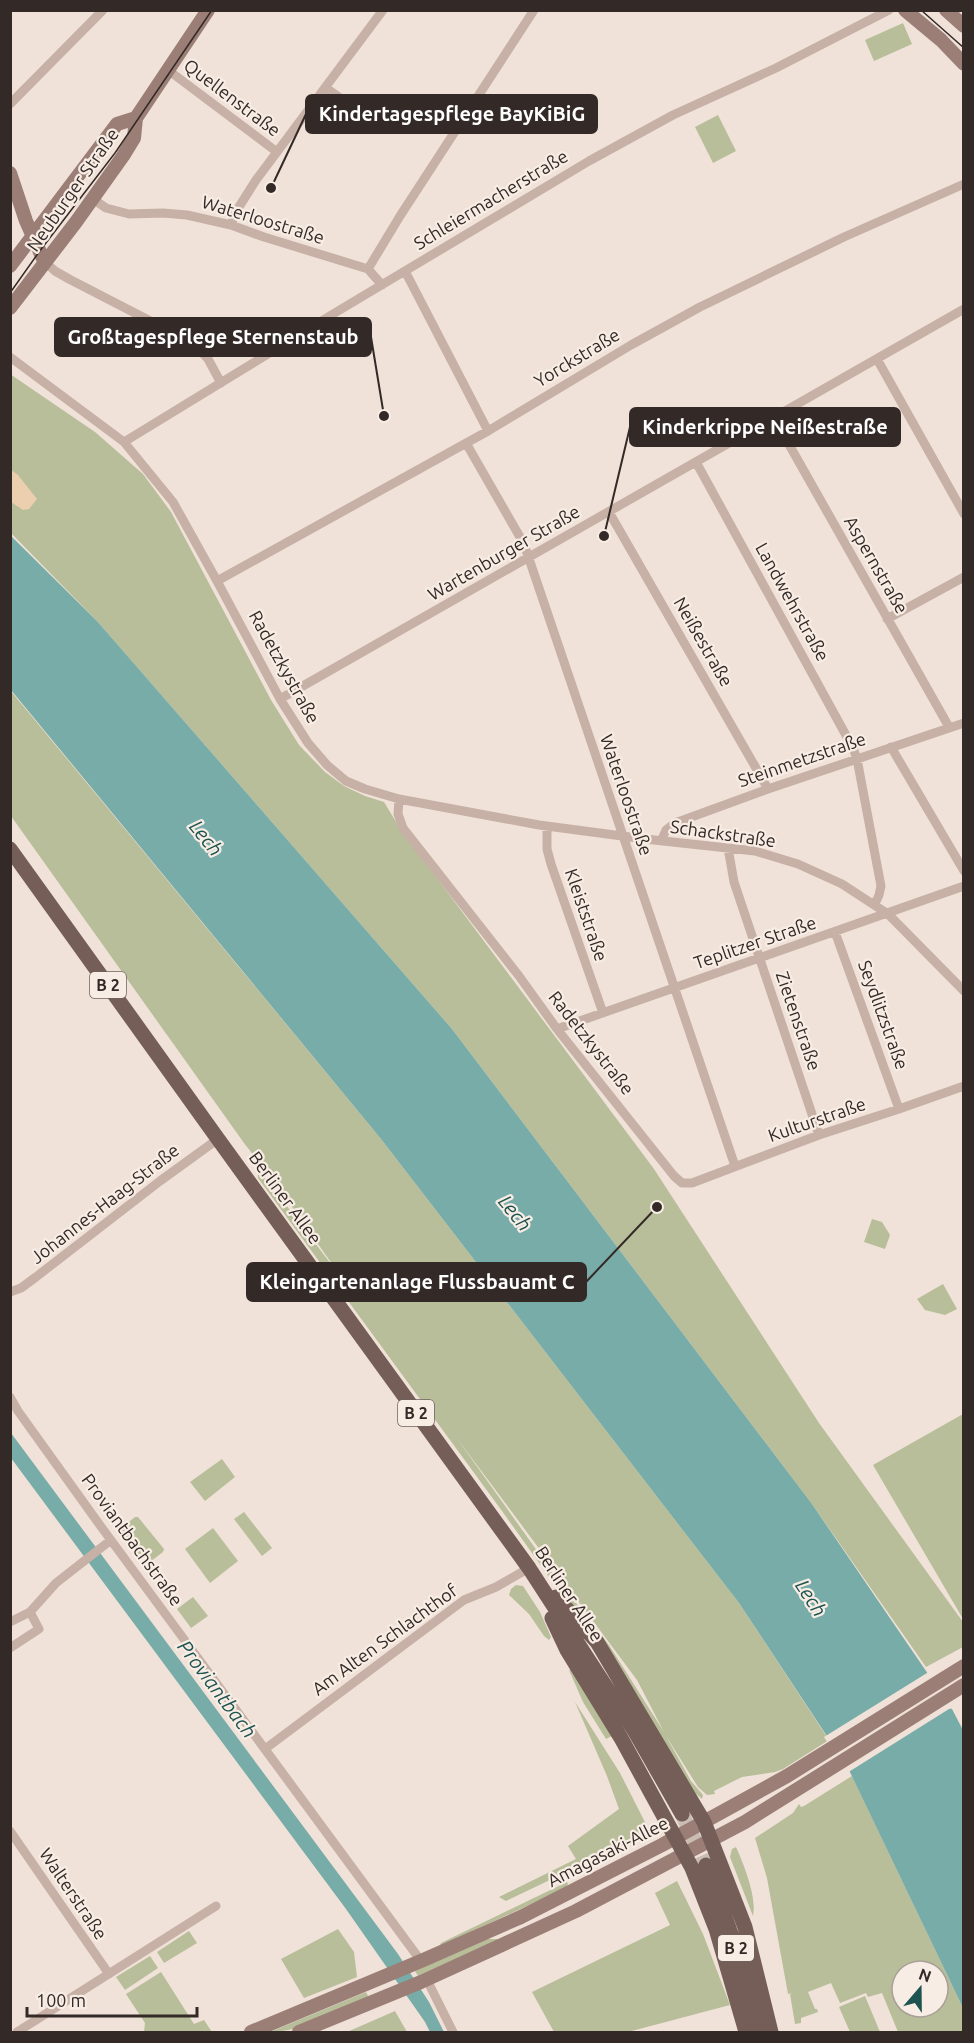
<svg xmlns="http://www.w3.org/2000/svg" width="974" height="2043" font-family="Ubuntu,sans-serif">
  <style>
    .green { fill: #b7be99; fill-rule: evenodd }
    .sand { fill: #ebcfaf }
    .water { fill: #78aca8 }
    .pier { fill: #f0e2d8 }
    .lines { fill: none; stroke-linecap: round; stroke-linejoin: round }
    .primary-tunnel { stroke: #cabdb4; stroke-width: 15; stroke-dasharray: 15 8; stroke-linecap: butt }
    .street { stroke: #c7b0a5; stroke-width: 9 }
    .secondary { stroke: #9b7f77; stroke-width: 14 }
    .primary { stroke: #755e57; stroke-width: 15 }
    .tram { stroke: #332926; stroke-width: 1.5 }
    .labels { text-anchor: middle; stroke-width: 4.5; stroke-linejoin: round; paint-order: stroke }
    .shield { fill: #f8ede4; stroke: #6e645f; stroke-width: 1.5 }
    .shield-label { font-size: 16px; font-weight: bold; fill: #332926 }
    .street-label { font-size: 18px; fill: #332926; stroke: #f8ede4 }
    .water-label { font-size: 20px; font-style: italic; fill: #1d5350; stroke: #f8ede4 }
    .leader { fill: none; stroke: #332926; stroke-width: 2 }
    .callout-dot { fill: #332926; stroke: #f8ede4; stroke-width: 2 }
    .callout { fill: #332926; stroke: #332926; stroke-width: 2 }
    .callout-label { font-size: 20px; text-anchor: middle; font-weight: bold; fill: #fff }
  </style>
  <rect width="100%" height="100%" fill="#f0e2d8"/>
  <path class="green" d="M903 23 912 44 874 61 865 40Z
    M718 115 736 151 713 163 695 127Z
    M10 374 95 432 143 474 171 512 271 700 299 745 325 772 344 786 365 796 384 802 401 830 654 1169 819 1423 963 1622V1647L926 1667 812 1504 452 1029 97 621 11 533Z
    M10 690 381 1139 739 1603 829 1740 783 1769 775 1772 742 1777 714 1791 715 1794 707 1795 698 1787 666 1736 691 1781 703 1795 702 1799 694 1792 567 1602 502 1511 258 1178V1175H262L270 1184 344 1281 276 1184 244 1143 11 816ZM456 1437 637 1680 664 1732 609 1645 555 1576Z
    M872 1219 882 1222 890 1235 885 1249 864 1242Z
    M943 1284 957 1309 945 1315 925 1310 917 1299Z
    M963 1414V1619L873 1465Z
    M222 1459 235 1477 205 1501 190 1482Z
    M244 1512 272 1548 262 1556 234 1519Z
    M135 1517H138L164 1549 163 1552 146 1565H143L118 1531Z
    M213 1528 238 1561 210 1583 185 1549Z
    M516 1585 523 1586 540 1612 551 1637 549 1640 544 1636 529 1614 509 1595 511 1589Z
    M193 1597 208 1616 191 1628 177 1609Z
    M572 1669 612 1736 606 1739 583 1702 569 1670Z
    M575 1702 620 1773 650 1832 610 1852 607 1847 598 1852 600 1856 506 1901 499 1897 576 1859 568 1846 619 1809 607 1776Z
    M852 1776 963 2008V2032H898L882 1993 868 1997 866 1993 840 2003 831 1983 808 1992 815 2009H817L818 2012 801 2018V2023L795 2024 790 1994 792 1993 788 1994 767 1878 755 1838 793 1813 799 1804 801 1807 804 1806ZM902 1971H938V2007H902Z
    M736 1847C744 1865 757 1897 753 1916L730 1857 732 1849Z
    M677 1881 703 1934 730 2005 628 2032H554L532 1992 670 1925 655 1893Z
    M567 1882 568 1884 566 1888 440 1946 441 1943Z
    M338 1929 354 1952 357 1977 304 1998 281 1959Z
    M189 1931 197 1943 164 1963 157 1952Z
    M484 1939H500L418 1976 415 1971Z
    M150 1956 158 1968 125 1990 116 1977Z
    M161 1972 194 2024 204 2020 212 2032H144L145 2023 126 1994Z
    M366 1992 369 1998C339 2011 302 2032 270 2032Z
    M865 1996 880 2032H850L839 2007Z
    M395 2011 407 2032H347Z"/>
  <path class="sand" d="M10 469 18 475 37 499 29 509 23 510 11 502Z"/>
  <path class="water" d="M10 535 97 621 452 1029 812 1504 952 1709 964 1732 963 2008 848 1768 739 1603 381 1139 11 690Z
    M11 1433 398 1954 429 2002 444 2032H430L425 2022 346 1909 11 1458Z"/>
  <path class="pier" d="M928 1669 955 1708 949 1709 847 1773 824 1737 927 1673Z"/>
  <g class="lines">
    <path class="primary-tunnel" d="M682 1814 706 1865"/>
    <path class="street" d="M168 70 277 152
      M326 88 368 118
      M10 104 103 10
      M93 199 106 208 129 214 163 213 187 215 231 225 264 237 368 269 382 285
      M231 225 237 210 256 180 383 10
      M44 261 55 271 69 279 193 343 208 359 221 383
      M368 269 400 216 534 10
      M405 271 488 431
      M10 357 124 442 173 502 217 581 280 699 308 743 327 765 346 781 365 789 399 799 539 825 645 839 755 851 798 864 842 884 888 914 964 991
      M877 359 964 514
      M774 418 949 727
      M124 442 333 314 589 161 673 115 776 68 889 10
      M466 443 524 544 735 1166
      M696 462 853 748 857 759 881 886 879 895 875 904
      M609 512 768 789
      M217 581 488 431 631 345 700 307 844 237 964 184
      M887 619 964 577
      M280 699 964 309
      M891 747 964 871
      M399 799 398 814 403 828 519 976 557 1029 674 1176 682 1183H692L819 1135 899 1109 964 1086
      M547 826V849L551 864 603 1013
      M661 841 666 830 675 823 768 789 964 723
      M728 848 734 882 819 1135
      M835 932 899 1109
      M557 1029 964 886
      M10 1292 21 1288 36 1277 160 1181 218 1139
      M10 1397 18 1411 102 1528 421 1961
      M10 1622 30 1612 56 1583 111 1540
      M10 1648 39 1629 30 1612
      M265 1749 464 1600 496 1587 529 1568
      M10 1831 109 1974
      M427 1980 453 2032
      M17 2032 216 1906"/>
    <path class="secondary" d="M905 10 941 40 964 64
      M946 10 964 26
      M10 173 26 221 44 261
      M10 266 117 124 136 118
      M10 308 76 222 123 156 134 138 136 118 208 10
      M251 2032 421 1961 521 1917 662 1845 787 1776 964 1666
      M299 2032 421 1982 576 1911 745 1822 964 1685"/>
    <path class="primary" d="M10 849 218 1139 529 1568 634 1730 682 1814
      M556 1597 597 1642 704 1822 745 1927 771 2032
      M552 1618 567 1650 621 1738 692 1868 716 1929 746 2032
      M706 1865 733 1939 760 2032"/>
    <path class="tram" d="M921 10 964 48
      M10 293 39 252 115 153 212 10"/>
  </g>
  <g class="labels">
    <g class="shield">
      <rect x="90" y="972" width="36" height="26" rx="4.5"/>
      <rect x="398" y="1400" width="36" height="26" rx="4.5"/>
      <rect x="718" y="1935" width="36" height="26" rx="4.5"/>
    </g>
    <g class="shield-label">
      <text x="108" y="991">B 2</text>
      <text x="416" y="1419">B 2</text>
      <text x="736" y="1954">B 2</text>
    </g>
    <g class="street-label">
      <text transform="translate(232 98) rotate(37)" y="6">Quellenstraße</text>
      <text transform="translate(73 190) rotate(-55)" y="6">Neuburger Straße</text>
      <text transform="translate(491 200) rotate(-31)" y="6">Schleiermacherstraße</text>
      <text transform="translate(263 220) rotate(17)" y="6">Waterloostraße</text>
      <text transform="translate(577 358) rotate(-31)" y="6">Yorckstraße</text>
      <text transform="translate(504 553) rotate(-30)" y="6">Wartenburger Straße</text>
      <text transform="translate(876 565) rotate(60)" y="6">Aspernstraße</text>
      <text transform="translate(792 602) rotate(61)" y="6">Landwehrstraße</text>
      <text transform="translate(703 642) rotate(60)" y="6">Neißestraße</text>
      <text transform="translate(284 667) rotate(61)" y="6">Radetzkystraße</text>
      <text transform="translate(802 760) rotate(-19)" y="6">Steinmetzstraße</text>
      <text transform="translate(626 795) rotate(71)" y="6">Waterloostraße</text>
      <text transform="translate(723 834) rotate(8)" y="6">Schackstraße</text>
      <text transform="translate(586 915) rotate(71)" y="6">Kleiststraße</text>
      <text transform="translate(755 943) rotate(-19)" y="6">Teplitzer Straße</text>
      <text transform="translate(883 1015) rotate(70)" y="6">Seydlitzstraße</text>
      <text transform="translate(798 1021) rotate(71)" y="6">Zietenstraße</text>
      <text transform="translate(591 1043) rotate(52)" y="6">Radetzkystraße</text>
      <text transform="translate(817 1120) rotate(-19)" y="6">Kulturstraße</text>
      <text transform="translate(285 1198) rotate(54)" y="6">Berliner Allee</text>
      <text transform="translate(105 1204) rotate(-38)" y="6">Johannes-Haag-Straße</text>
      <text transform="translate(132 1540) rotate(54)" y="6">Proviantbachstraße</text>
      <text transform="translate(569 1594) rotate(57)" y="6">Berliner Allee</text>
      <text transform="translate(385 1640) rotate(-36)" y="6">Am Alten Schlachthof</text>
      <text transform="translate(608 1852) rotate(-27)" y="6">Amagasaki-Allee</text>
      <text transform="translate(73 1894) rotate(56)" y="6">Walterstraße</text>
    </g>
    <g class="water-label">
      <text transform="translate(206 838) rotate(51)" y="7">Lech</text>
      <text transform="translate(515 1213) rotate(51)" y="7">Lech</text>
      <text transform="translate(811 1598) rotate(57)" y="7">Lech</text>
      <text transform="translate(217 1689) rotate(53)" y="7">Proviantbach</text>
    </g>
  </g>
  <path class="leader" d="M271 188L306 114M384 416L371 337M604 536L630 427M657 1207L586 1282"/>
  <g class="callout-dot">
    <circle cx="271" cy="188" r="6"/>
    <circle cx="384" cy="416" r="6"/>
    <circle cx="604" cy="536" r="6"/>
    <circle cx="657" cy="1207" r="6"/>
  </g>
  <g class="callout">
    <rect x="306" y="95" width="291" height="38" rx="6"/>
    <rect x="55" y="318" width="316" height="38" rx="6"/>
    <rect x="630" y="408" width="270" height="38" rx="6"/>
    <rect x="247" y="1263" width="339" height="38" rx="6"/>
  </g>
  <g class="callout-label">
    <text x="452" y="121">Kindertagespflege BayKiBiG</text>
    <text x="213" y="344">Großtagespflege Sternenstaub</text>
    <text x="765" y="434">Kinderkrippe Neißestraße</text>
    <text x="417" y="1289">Kleingartenanlage Flussbauamt C</text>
  </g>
  <rect width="974" height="2043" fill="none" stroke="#332926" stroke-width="24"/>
  <g transform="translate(920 1989) rotate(20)"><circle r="28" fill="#f8ede4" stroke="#a99f98" stroke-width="1.5"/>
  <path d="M0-4.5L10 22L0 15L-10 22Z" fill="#1d5350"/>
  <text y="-9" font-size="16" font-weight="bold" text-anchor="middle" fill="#332926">N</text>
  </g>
  <path d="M27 2007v9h170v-9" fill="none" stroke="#332926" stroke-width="3"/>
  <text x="36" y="2007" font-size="18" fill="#332926" stroke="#f8ede4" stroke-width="4.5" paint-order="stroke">100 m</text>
</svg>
